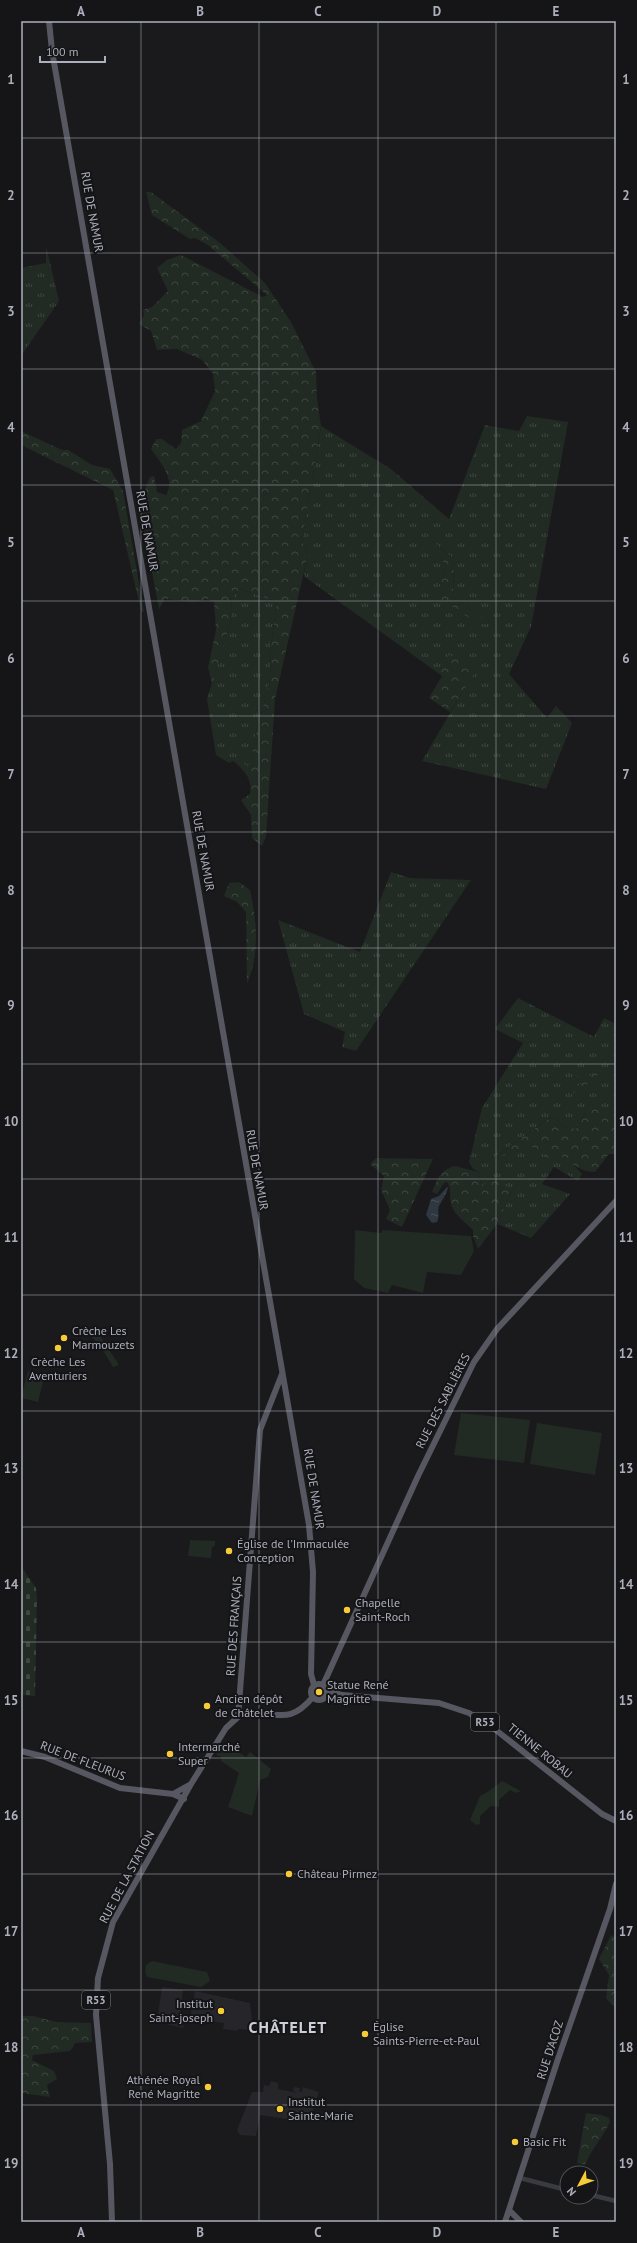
<svg xmlns="http://www.w3.org/2000/svg" width="637" height="2243" font-family="'PT Sans',sans-serif">
  <style>
    .built { fill: #262529 }
    .grass { fill: url(#grass-tufts); fill-rule: evenodd }
    .forest { fill: url(#forest-crowns) }
    .cemetery { fill: url(#cemetery-stones) }
    .green { fill: #212a23 }
    .water { fill: url(#water-ripples) }
    .lines { fill: none; stroke-linecap: round; stroke-linejoin: round }
    .minor { stroke: #3a3b41; stroke-width: 4.5 }
    .major { stroke: #565760; stroke-width: 6 }
    .grid { fill: none; stroke: #acafbc; stroke-width: 1; stroke-opacity: 0.55 }
    .poi-dot { fill: #f7cb37; stroke: #151417; stroke-width: 1.5 }
    .labels { text-anchor: middle; stroke-width: 4; stroke-linejoin: round; paint-order: stroke }
    .shield { fill: #151417; stroke: #7f808a; stroke-width: 1 }
    .shield-label { font-size: 11px; font-weight: bold; fill: #acafbc }
    .street-label { font-size: 12px; fill: #acafbc; stroke: #151417 }
    .poi-label { font-size: 12px; fill: #acafbc; stroke: #151417; text-anchor: start }
    .district-label { font-size: 16px; font-weight: bold; letter-spacing: 1px; fill: #cdcfd8; stroke: #151417 }
    .neatline { fill: none; stroke: #acafbc; stroke-width: 1.5 }
    .grid-label { font-size: 13px; text-anchor: middle; font-weight: bold; fill: #acafbc }
  </style>
  <defs>
    <pattern id="grass-tufts" width="24" height="20" patternUnits="userSpaceOnUse"><rect width="24" height="20" fill="#212a23"/><path d="M3 7l-1-3M5 7V3M7 7l1-3M15 17l-1-3M17 17v-4M19 17l1-3" fill="none" stroke="#3f4641"/></pattern>
    <pattern id="forest-crowns" width="20" height="18" patternUnits="userSpaceOnUse"><rect width="20" height="18" fill="#212a23"/><path d="M2 6a3 3 0 1 1 6 0M12 15a3 3 0 1 1 6 0" fill="none" stroke="#3f4641"/></pattern>
    <pattern id="cemetery-stones" width="16" height="16" patternUnits="userSpaceOnUse"><rect width="16" height="16" fill="#212a23"/><path d="M2 7V4a2 2 0 0 1 4 0v3zM10 15v-3a2 2 0 0 1 4 0v3z" fill="#3f4641"/></pattern>
    <pattern id="water-ripples" width="26" height="14" patternUnits="userSpaceOnUse"><rect width="26" height="14" fill="#2f3741"/><path d="M2 4q2-2 4 0t4 0M15 11q2-2 4 0t4 0" fill="none" stroke="#4a515a"/></pattern>
  </defs>
  <rect width="100%" height="100%" fill="#1a1a1c"/>
  <path class="built" d="M162 1987 183 1990 180 2014 184 2015 183 2028 157 2022Z
    M195 1991 250 2003 253 2030 238 2029 237 2031 223 2029 224 2023 190 2018Z
    M271 2081 278 2083V2089L297 2093 293 2091 294 2087 300 2088 299 2091 302 2092 303 2087 319 2092 313 2108 314 2114 301 2112 300 2116 294 2115 293 2120 260 2115 256 2136 240 2135 237 2130 252 2092H263L264 2085 269 2086Z"/>
  <path class="grass" d="M46 246 59 301 21 356V268L46 263Z
    M527 416 568 422 531 627 509 674 547 718 556 706 572 723 546 789 422 761 476 669 442 676 305 577 304 573 308 554 302 541 321 426 391 469 449 519 485 425 519 431ZM432 541 454 559 453 597 491 624 438 592 446 567Z
    M240 589 277 602 271 644 270 680 253 745 252 768 233 761 229 763 216 755 207 699 230 624 232 598Z
    M391 872 410 878 471 880 356 1051 342 1047 345 1032 304 1014 278 920 360 952Z
    M518 998 594 1037 604 1018 616 1024V1128L585 1113 576 1129 563 1126 555 1118 548 1119 493 1158 534 1147C542 1153 552 1152 561 1156 569 1159 577 1168 582 1174L578 1181 554 1167 542 1184 570 1194 531 1238 497 1224 512 1191 482 1186 478 1172 473 1169 469 1162 482 1108 523 1043 495 1029Z"/>
  <path class="forest" d="M146 192H151L220 243 265 283 291 322 316 372 317 399 321 426 302 541 308 554 275 699 266 837 262 846 252 838 251 815 241 800 250 794C253 779 244 770 233 761L252 767 253 745 270 680 271 645 277 602 240 589 232 598 230 624 212 685 208 667 216 630 214 602 207 599 195 602 165 599 159 609 139 503 150 477 154 476 157 492 166 495C176 479 160 462 151 449L156 439H162L176 449 181 443 182 430 201 421 215 391 213 374 202 360 177 349 157 350 151 331 139 324 144 315 143 310 152 307 168 291 157 268 167 260 181 255 263 297 267 295 208 245 195 238 190 239 152 215Z
    M21 431 62 450H68L92 465 110 469 123 491 144 612 141 611 113 490 21 445Z
    M431 540 454 559 453 597 492 624H478L441 599 438 592 446 567Z
    M449 655 477 669 450 712 429 698 442 676 440 667Z
    M239 882 250 890C257 922 260 953 247 984L246 912 237 902 224 896 229 883Z
    M600 1068 603 1070C594 1079 584 1088 573 1093L575 1088 584 1082 577 1080 569 1082 568 1080 574 1076 589 1077Z
    M595 1106 616 1129V1154H609L595 1172C581 1172 572 1164 561 1156L552 1161 534 1147 492 1159 548 1119 555 1118 563 1126 576 1129 585 1113Z
    M376 1158 433 1159 402 1227 386 1219 390 1210 381 1190 384 1176 370 1164Z
    M455 1166 478 1172 482 1186 493 1178 503 1183 512 1191 497 1224 478 1249 473 1236V1230C466 1223 452 1213 451 1203 449 1195 452 1190 447 1182L444 1183 437 1194 432 1192C438 1178 440 1170 455 1166Z
    M611 1935 616 1937V2006L612 2005 606 1998 609 1975 599 1959Z
    M21 2016H33L56 2022 91 2023 92 2042 75 2043 70 2051 33 2055 32 2060 54 2071 57 2079 47 2085 50 2097 21 2093Z
    M586 2113 601 2115 609 2118 610 2122C602 2138 592 2149 585 2165L577 2163Z"/>
  <path class="cemetery" d="M21 1566 36 1588 37 1597 35 1696 21 1695Z"/>
  <path class="green" d="M355 1230 381 1233 383 1230 471 1236 474 1251 461 1275 427 1272 423 1293 392 1285 388 1293 364 1288 354 1279Z
    M97 1326 102 1339 119 1365 113 1367 99 1344 87 1333Z
    M28 1371 45 1375 38 1402 21 1398Z
    M461 1413 530 1420 524 1463 454 1455Z
    M537 1423 602 1433 595 1475 530 1464Z
    M190 1540 215 1541V1546L212 1547 211 1558 188 1556Z
    M223 1743 246 1757 250 1752 271 1769 268 1777 260 1780 252 1816 228 1807 239 1773 221 1761 222 1757 216 1755Z
    M502 1781 521 1791 516 1793 510 1790 499 1800V1807L491 1806 480 1816V1824L476 1825 470 1820 480 1796 489 1791Z
    M152 1961 207 1972 210 1981 201 1987 147 1977 145 1972 146 1965Z"/>
  <path class="water" d="M447 1187 448 1188C446 1195 442 1200 439 1206 437 1210 440 1216 437 1222L432 1223 426 1215 431 1199 439 1196Z"/>
  <g class="lines">
    <path class="minor" d="M520 2178 567 2190
      M591 2195 616 2201"/>
    <path class="major" d="M49 21 52 51 309 1525 313 1572 311 1674 314 1685
      M311 1692a8 8 0 1 1 16 0a8 8 0 1 1-16 0Z
      M323 1685 418 1476 474 1362 497 1329 616 1201
      M327 1690 342 1695 439 1703 469 1713 492 1727 602 1814 616 1821
      M238 1717 260 1430 282 1374
      M21 1751 45 1757 120 1788 173 1794 184 1799
      M173 1794 191 1784
      M509 2210 521 2222
      M112 2222 110 2164 96 2015 98 1978 113 1922 191 1784 226 1728 238 1717 245 1714C278 1710 287 1727 313 1697
      M505 2222 558 2059 610 1909 616 1884"/>
  </g>
  <path class="grid" d="M141 21V2222M259 21V2222M378 21V2222M496 21V2222M21 138H616M21 253H616M21 369H616M21 485H616M21 601H616M21 716H616M21 832H616M21 948H616M21 1064H616M21 1179H616M21 1295H616M21 1411H616M21 1527H616M21 1642H616M21 1758H616M21 1874H616M21 1990H616M21 2105H616"/>
  <g class="poi-dot">
    <circle cx="64" cy="1338" r="4"/>
    <circle cx="58" cy="1348" r="4"/>
    <circle cx="229" cy="1551" r="4"/>
    <circle cx="347" cy="1610" r="4"/>
    <circle cx="319" cy="1692" r="4"/>
    <circle cx="207" cy="1706" r="4"/>
    <circle cx="170" cy="1754" r="4"/>
    <circle cx="289" cy="1874" r="4"/>
    <circle cx="221" cy="2011" r="4"/>
    <circle cx="365" cy="2034" r="4"/>
    <circle cx="208" cy="2087" r="4"/>
    <circle cx="280" cy="2109" r="4"/>
    <circle cx="515" cy="2142" r="4"/>
  </g>
  <g class="labels">
    <g class="shield">
      <rect x="471" y="1713" width="28" height="18" rx="3"/>
      <rect x="82" y="1991" width="28" height="18" rx="3"/>
    </g>
    <g class="shield-label">
      <text x="485" y="1726">R53</text>
      <text x="96" y="2004">R53</text>
    </g>
    <g class="street-label">
      <text transform="translate(92 212) rotate(80)" y="4">RUE DE NAMUR</text>
      <text transform="translate(147 531) rotate(80)" y="4">RUE DE NAMUR</text>
      <text transform="translate(203 851) rotate(80)" y="4">RUE DE NAMUR</text>
      <text transform="translate(257 1170) rotate(80)" y="4">RUE DE NAMUR</text>
      <text transform="translate(443 1401) rotate(-63)" y="4">RUE DES SABLIÈRES</text>
      <text transform="translate(314 1489) rotate(81)" y="4">RUE DE NAMUR</text>
      <text transform="translate(234 1626) rotate(-86)" y="4">RUE DES FRANÇAIS</text>
      <text transform="translate(540 1751) rotate(39)" y="4">TIENNE ROBAU</text>
      <text transform="translate(83 1761) rotate(21)" y="4">RUE DE FLEURUS</text>
      <text transform="translate(127 1877) rotate(-62)" y="4">RUE DE LA STATION</text>
      <text transform="translate(550 2050) rotate(-72)" y="4">RUE D'ACOZ</text>
    </g>
    <g class="poi-label">
      <text x="72" y="1335">Crèche Les<tspan x="72" dy="14">Marmouzets</tspan></text>
      <text x="58" y="1366" text-anchor="middle">Crèche Les<tspan x="58" dy="14">Aventuriers</tspan></text>
      <text x="237" y="1548">Église de l'Immaculée<tspan x="237" dy="14">Conception</tspan></text>
      <text x="355" y="1607">Chapelle<tspan x="355" dy="14">Saint-Roch</tspan></text>
      <text x="327" y="1689">Statue René<tspan x="327" dy="14">Magritte</tspan></text>
      <text x="215" y="1703">Ancien dépôt<tspan x="215" dy="14">de Châtelet</tspan></text>
      <text x="178" y="1751">Intermarché<tspan x="178" dy="14">Super</tspan></text>
      <text x="297" y="1878">Château Pirmez</text>
      <text x="213" y="2008" text-anchor="end">Institut<tspan x="213" dy="14">Saint-joseph</tspan></text>
      <text x="373" y="2031">Église<tspan x="373" dy="14">Saints-Pierre-et-Paul</tspan></text>
      <text x="200" y="2084" text-anchor="end">Athénée Royal<tspan x="200" dy="14">René Magritte</tspan></text>
      <text x="288" y="2106">Institut<tspan x="288" dy="14">Sainte-Marie</tspan></text>
      <text x="523" y="2146">Basic Fit</text>
    </g>
    <g class="district-label">
      <text x="288" y="2033">CHÂTELET</text>
    </g>
  </g>
  <rect width="637" height="2243" fill="none" stroke="#151417" stroke-width="44"/>
  <g transform="translate(579 2185) rotate(229)"><circle r="19" fill="#151417" stroke="#515259"/>
  <path d="M0-3L7 15L0 10L-7 15Z" fill="#f7cb37"/>
  <text y="-6" font-size="11" font-weight="bold" text-anchor="middle" fill="#acafbc">N</text>
  </g>
  <path d="M40 56v6h65v-6" fill="none" stroke="#acafbc" stroke-width="2"/>
  <text x="46" y="56" font-size="12" fill="#acafbc" stroke="#151417" stroke-width="3" paint-order="stroke">100 m</text>
  <rect x="22" y="22" width="593" height="2199" class="neatline"/>
  <g class="grid-label">
    <text x="81" y="16">A</text>
    <text x="200" y="16">B</text>
    <text x="318" y="16">C</text>
    <text x="437" y="16">D</text>
    <text x="556" y="16">E</text>
    <text x="11" y="84">1</text>
    <text x="626" y="84">1</text>
    <text x="11" y="200">2</text>
    <text x="626" y="200">2</text>
    <text x="11" y="316">3</text>
    <text x="626" y="316">3</text>
    <text x="11" y="432">4</text>
    <text x="626" y="432">4</text>
    <text x="11" y="547">5</text>
    <text x="626" y="547">5</text>
    <text x="11" y="663">6</text>
    <text x="626" y="663">6</text>
    <text x="11" y="779">7</text>
    <text x="626" y="779">7</text>
    <text x="11" y="895">8</text>
    <text x="626" y="895">8</text>
    <text x="11" y="1010">9</text>
    <text x="626" y="1010">9</text>
    <text x="11" y="1126">10</text>
    <text x="626" y="1126">10</text>
    <text x="11" y="1242">11</text>
    <text x="626" y="1242">11</text>
    <text x="11" y="1358">12</text>
    <text x="626" y="1358">12</text>
    <text x="11" y="1473">13</text>
    <text x="626" y="1473">13</text>
    <text x="11" y="1589">14</text>
    <text x="626" y="1589">14</text>
    <text x="11" y="1705">15</text>
    <text x="626" y="1705">15</text>
    <text x="11" y="1820">16</text>
    <text x="626" y="1820">16</text>
    <text x="11" y="1936">17</text>
    <text x="626" y="1936">17</text>
    <text x="11" y="2052">18</text>
    <text x="626" y="2052">18</text>
    <text x="11" y="2168">19</text>
    <text x="626" y="2168">19</text>
    <text x="81" y="2237">A</text>
    <text x="200" y="2237">B</text>
    <text x="318" y="2237">C</text>
    <text x="437" y="2237">D</text>
    <text x="556" y="2237">E</text>
  </g>
</svg>
